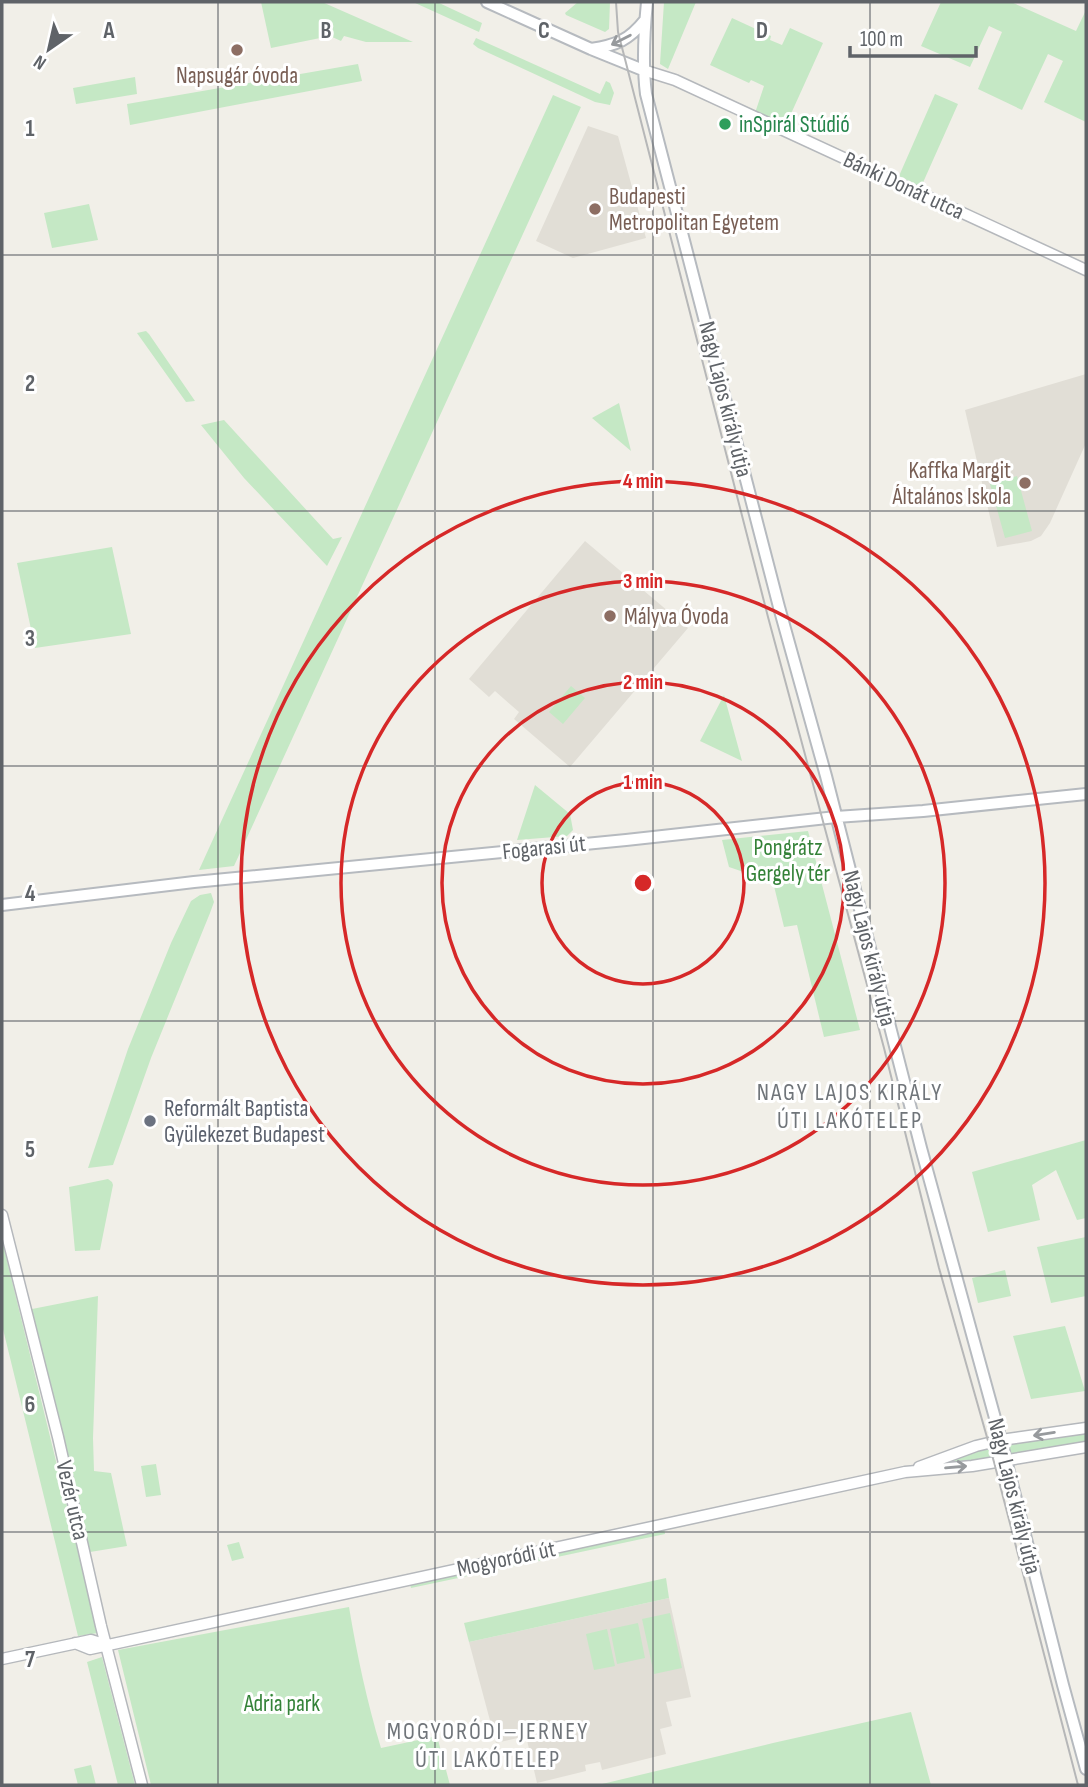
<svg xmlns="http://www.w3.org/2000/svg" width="1088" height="1787" font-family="'Sofia Sans Condensed',sans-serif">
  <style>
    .education { fill: #e1ded6 }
    .green { fill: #c5e8c5 }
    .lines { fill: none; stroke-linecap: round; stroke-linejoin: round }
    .tertiary-casing { stroke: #b5b8bc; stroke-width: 13 }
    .secondary-casing { stroke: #b6babf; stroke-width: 14 }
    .tertiary { stroke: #fff; stroke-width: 10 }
    .secondary { stroke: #fff; stroke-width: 10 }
    .tram { stroke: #b6b7b8; stroke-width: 2 }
    .oneway { stroke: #979a9d }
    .grid { fill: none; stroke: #5f6368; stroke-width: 2; stroke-opacity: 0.55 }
    .ring { fill: none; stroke: #d62828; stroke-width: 3.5 }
    .education-dot { fill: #8d6e63; stroke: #fff; stroke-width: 2.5 }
    .leisure-dot { fill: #2e9e5b; stroke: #fff; stroke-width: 2.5 }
    .worship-dot { fill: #6b7280; stroke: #fff; stroke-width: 2.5 }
    .labels { text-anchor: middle; stroke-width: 6; stroke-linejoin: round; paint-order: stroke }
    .education-label { font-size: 23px; fill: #785e54; stroke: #fff; text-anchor: start }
    .leisure-label { font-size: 23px; fill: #27864d; stroke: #fff; text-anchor: start }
    .street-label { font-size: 23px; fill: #5f6368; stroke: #fff }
    .park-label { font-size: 23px; fill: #348238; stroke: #fff }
    .worship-label { font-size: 23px; fill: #5b616d; stroke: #fff; text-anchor: start }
    .neighbourhood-label { font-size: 24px; letter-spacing: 2px; fill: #70757a; stroke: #fff }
    .grid-label { font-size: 23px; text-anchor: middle; font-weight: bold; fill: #5f6368; stroke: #fff; stroke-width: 6; stroke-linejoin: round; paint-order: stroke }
    .centre { fill: #d62828; stroke: #fff; stroke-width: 3.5 }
    .ring-label { font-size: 21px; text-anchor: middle; font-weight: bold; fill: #d62828; stroke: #fff; stroke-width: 6; stroke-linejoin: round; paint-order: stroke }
  </style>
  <rect width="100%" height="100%" fill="#f1efe8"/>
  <path class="education" d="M588 126 618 136 646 238 573 258 536 241Z
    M1086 374V443L1050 523 1041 536 1031 541 997 547 965 410Z
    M585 541 688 628 570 767 514 719 519 712 495 691 489 697 469 679Z
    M669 1598 691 1697 666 1702 672 1726 660 1729 666 1754 602 1770 600 1762 585 1765 586 1771 537 1783 526 1736 496 1743 469 1642Z"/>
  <path class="green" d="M261 2H322L413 42H366L344 36 341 41 330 36 271 48Z
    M413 2H437L482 23 479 32Z
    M578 2H610L609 29 605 32 566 15 565 13Z
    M664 2H696L668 69 660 64Z
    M941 2H1011L1076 31 1086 10V122L1044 102 1063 61 1048 54 1022 110 978 89 1002 32 989 26 970 67 921 46Z
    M732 18 771 36 770 40 782 45 790 28 823 43 785 127 755 113 764 86 751 80 749 83 710 65Z
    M476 38 600 94 606 81 610 83 614 93 610 105 595 102 478 48 473 44Z
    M358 64 362 81 130 125 127 104Z
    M135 77 137 94 76 104 73 88Z
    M935 94 958 104 921 187 899 176Z
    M553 95 581 107 234 866 199 870Z
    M89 204 98 240 52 248 44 213Z
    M146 331 149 334 195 401 186 402 137 333Z
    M619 403 631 451 592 418Z
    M224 420 333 539 342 537 327 566 244 478 201 425Z
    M1017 476 1032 531 1005 538 990 484Z
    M112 547 131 634 35 648 17 563Z
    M571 686 585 698 563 724 549 712Z
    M724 695 742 761 700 741Z
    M535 785 570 814 573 830 567 836 517 840Z
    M808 831 860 1030 824 1037 797 925 784 927 773 882 729 867 722 840Z
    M211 893 214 902 210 913 151 1058 113 1165 88 1168 128 1049 171 943 191 901 200 895Z
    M1086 1140V1218L1077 1220 1056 1170 1032 1185 1040 1220 988 1232 972 1172Z
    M108 1179 112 1182 113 1185 100 1250 75 1251 69 1187Z
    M1086 1237V1296L1051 1303 1037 1247Z
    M2 1240 98 1633 78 1636 2 1325Z
    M1005 1270 1011 1296 978 1303 972 1278Z
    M98 1296 93 1438 94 1471 111 1473 127 1546 90 1552 27 1310Z
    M1065 1326 1085 1391 1031 1399 1013 1336Z
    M1086 1428V1447L905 1472 976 1446Z
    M156 1464 161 1495 146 1497 141 1466Z
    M664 1527 665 1534 411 1588 409 1581Z
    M239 1542 244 1558 232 1561 227 1545Z
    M666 1578 669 1598 469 1642 464 1623Z
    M349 1607C357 1655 367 1702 381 1748L437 1736 450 1785H151L118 1650Z
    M670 1613 682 1668 654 1674 642 1619Z
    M638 1623 645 1658 617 1664 610 1629Z
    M607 1629 615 1666 594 1670 586 1634Z
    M102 1657 135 1785H118L87 1662Z
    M911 1712 931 1785H598L773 1743Z
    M91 1765 96 1785H78L74 1769Z"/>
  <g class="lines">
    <g class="tertiary-casing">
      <path id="tertiary" d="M643 70 675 80 1086 270
        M2 1215 58 1437 101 1626 142 1785
        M919 1467 976 1446 1001 1440 1086 1428
        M75 1643 90 1649 905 1472 972 1466 1086 1447
        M2 1659 91 1640 107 1645"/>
    </g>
    <g class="secondary-casing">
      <path id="secondary" d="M487 2 591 49 643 70
        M647 2C644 33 642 63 646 94L779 607 826 776 921 1148 1001 1440 1063 1685 1086 1769
        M591 49C617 45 629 40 645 20
        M2 905 194 882 626 840 836 817 923 811 1086 794"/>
    </g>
    <use href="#tertiary" class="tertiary"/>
    <use href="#secondary" class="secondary"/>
    <path class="tram" d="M616 2 618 32 626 63 768 617 884 1048 939 1268 994 1462 1078 1785"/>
  </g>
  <defs><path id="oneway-shaft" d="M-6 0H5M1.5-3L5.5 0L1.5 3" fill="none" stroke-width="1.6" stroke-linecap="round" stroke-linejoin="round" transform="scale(1.75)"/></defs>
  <g class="oneway">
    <use href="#oneway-shaft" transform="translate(621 40) rotate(153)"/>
    <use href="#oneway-shaft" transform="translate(1044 1434) rotate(171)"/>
    <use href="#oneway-shaft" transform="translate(956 1467) rotate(-5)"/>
  </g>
  <path class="grid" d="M218 2V1785M435 2V1785M653 2V1785M870 2V1785M2 255H1086M2 511H1086M2 766H1086M2 1021H1086M2 1276H1086M2 1532H1086"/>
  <g class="ring">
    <circle cx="643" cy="883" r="101"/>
    <circle cx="643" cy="883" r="201"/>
    <circle cx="643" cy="883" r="302"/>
    <circle cx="643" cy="883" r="402"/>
  </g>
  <g class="education-dot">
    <circle cx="237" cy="50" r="7"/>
    <circle cx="595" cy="209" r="7"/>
    <circle cx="1025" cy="483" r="7"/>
    <circle cx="610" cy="616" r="7"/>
  </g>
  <circle class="leisure-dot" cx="725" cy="124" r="7"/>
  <circle class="worship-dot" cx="150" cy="1121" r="7"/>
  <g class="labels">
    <g class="education-label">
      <text x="237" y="83" text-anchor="middle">Napsugár óvoda</text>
      <text x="609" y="204">Budapesti<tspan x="609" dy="26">Metropolitan Egyetem</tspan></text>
      <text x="1011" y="478" text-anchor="end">Kaffka Margit<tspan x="1011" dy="26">Általános Iskola</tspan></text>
      <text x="624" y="624">Mályva Óvoda</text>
    </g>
    <g class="leisure-label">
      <text x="739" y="132">inSpirál Stúdió</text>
    </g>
    <g class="street-label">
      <text transform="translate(904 185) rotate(25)" y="8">Bánki Donát utca</text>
      <text transform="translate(726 399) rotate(76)" y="8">Nagy Lajos király útja</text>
      <text transform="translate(544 847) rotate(-6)" y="8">Fogarasi út</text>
      <text transform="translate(870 948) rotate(76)" y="8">Nagy Lajos király útja</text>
      <text transform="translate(1015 1496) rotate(76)" y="8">Nagy Lajos király útja</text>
      <text transform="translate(73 1500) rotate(77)" y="8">Vezér utca</text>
      <text transform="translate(506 1558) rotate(-12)" y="8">Mogyoródi út</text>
    </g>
    <g class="park-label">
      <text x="788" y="855">Pongrátz<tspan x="788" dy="26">Gergely tér</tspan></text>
      <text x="282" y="1711">Adria park</text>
    </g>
    <g class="worship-label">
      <text x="164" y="1116">Reformált Baptista<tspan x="164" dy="26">Gyülekezet Budapest</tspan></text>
    </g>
    <g class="neighbourhood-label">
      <text x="850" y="1100">NAGY LAJOS KIRÁLY<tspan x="850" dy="28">ÚTI LAKÓTELEP</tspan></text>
      <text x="488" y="1739">MOGYORÓDI–JERNEY<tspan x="488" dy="28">ÚTI LAKÓTELEP</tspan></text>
    </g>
  </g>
  <g class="grid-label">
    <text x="109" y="38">A</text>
    <text x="326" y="38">B</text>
    <text x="544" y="38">C</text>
    <text x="762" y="38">D</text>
    <text x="30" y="136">1</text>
    <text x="30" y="391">2</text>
    <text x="30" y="646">3</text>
    <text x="30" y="901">4</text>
    <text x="30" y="1157">5</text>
    <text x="30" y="1412">6</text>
    <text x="30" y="1667">7</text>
  </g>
  <circle cx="643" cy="883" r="10" class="centre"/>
  <g class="ring-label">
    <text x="643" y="488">4 min</text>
    <text x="643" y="588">3 min</text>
    <text x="643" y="689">2 min</text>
    <text x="643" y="789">1 min</text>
  </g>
  <rect width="1088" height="1787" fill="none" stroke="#5f6368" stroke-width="7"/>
  <g transform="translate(49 49) rotate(214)" stroke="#ffffff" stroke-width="5" paint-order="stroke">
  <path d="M0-5L12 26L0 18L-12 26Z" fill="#5f6368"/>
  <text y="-10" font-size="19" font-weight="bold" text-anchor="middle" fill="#5f6368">N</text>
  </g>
  <path d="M850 46v10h126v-10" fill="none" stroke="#5f6368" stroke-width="3.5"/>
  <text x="860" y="46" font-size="21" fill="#5f6368" stroke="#ffffff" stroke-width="5" paint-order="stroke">100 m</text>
</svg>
